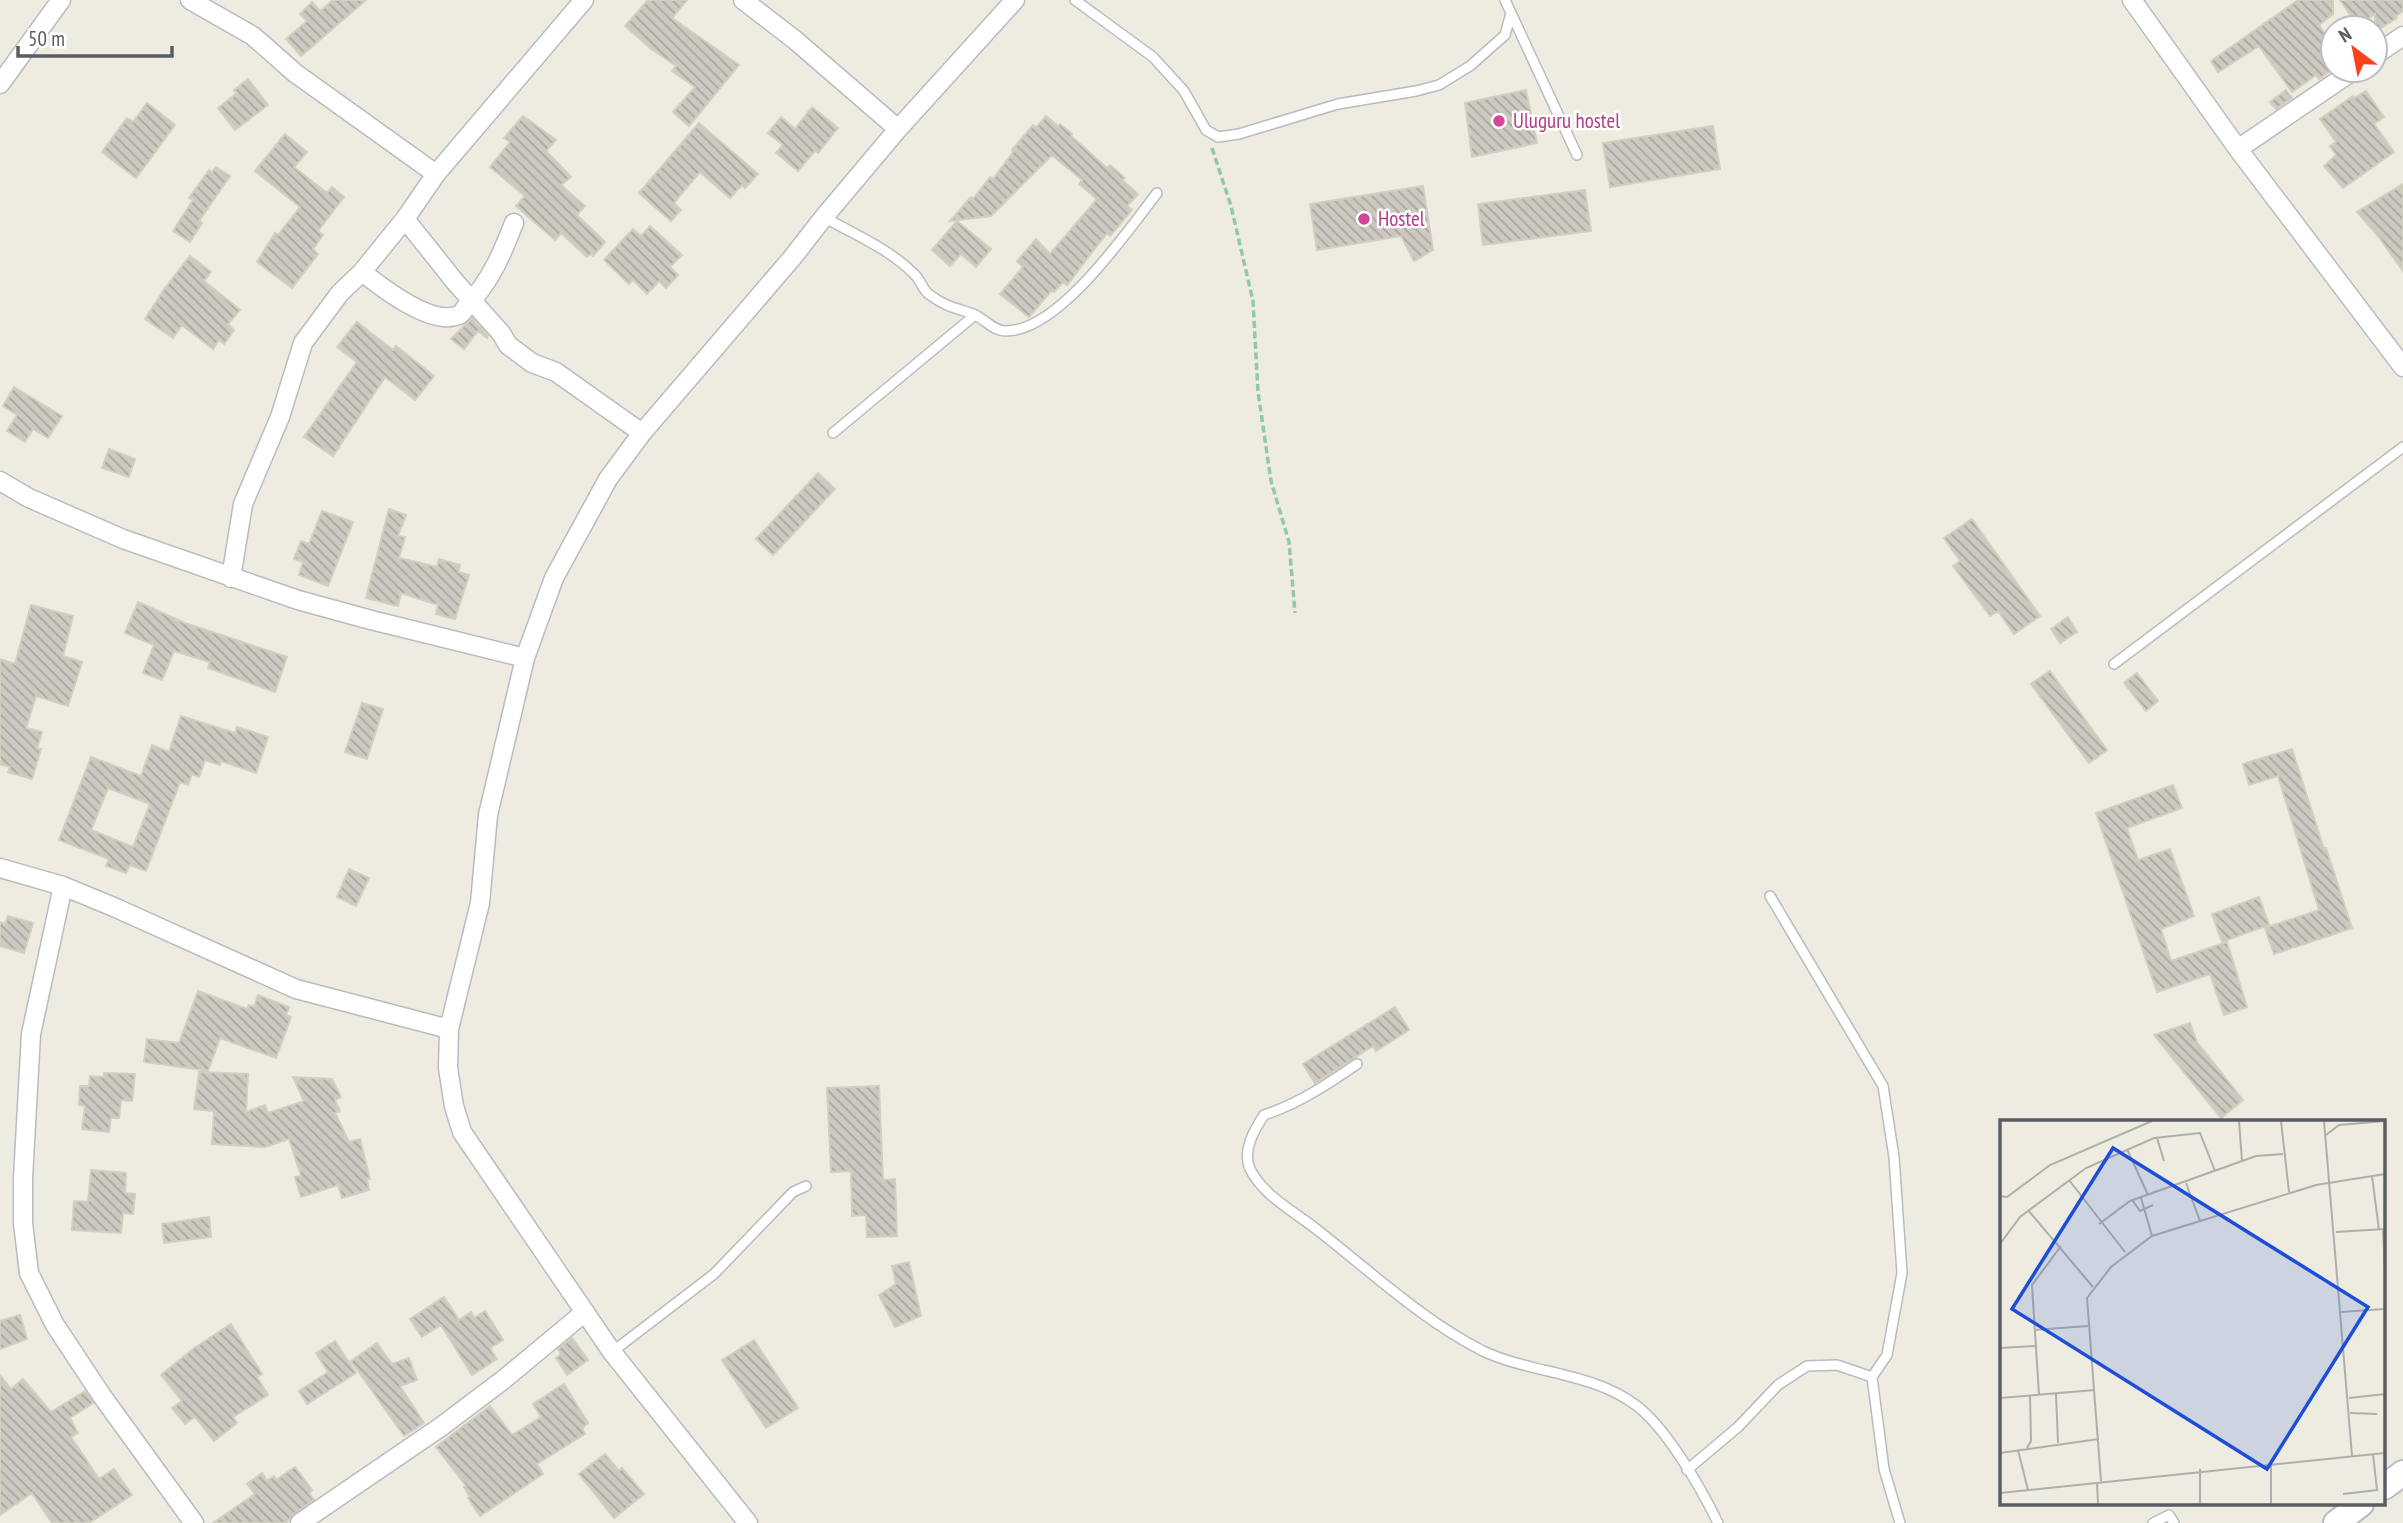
<svg xmlns="http://www.w3.org/2000/svg" width="2403" height="1523" font-family="'PT Sans Narrow',sans-serif">
  <style>
    .building { fill: url(#building-back-hatch); stroke: #d3cfbe; stroke-width: 2; fill-rule: evenodd }
    .lines { fill: none; stroke-linecap: round; stroke-linejoin: round }
    .lane-casing { stroke: #b9bbc1; stroke-width: 12 }
    .street-casing { stroke: #b9bbc1; stroke-width: 21 }
    .secondary-casing { stroke: #babcc4; stroke-width: 28 }
    .path { stroke: #91c8a6; stroke-width: 3.5; stroke-dasharray: 7 3.5; stroke-linecap: butt }
    .lane { stroke: #fff; stroke-width: 9 }
    .street { stroke: #fff; stroke-width: 18 }
    .secondary { stroke: #fff; stroke-width: 24 }
    .hotel-dot { fill: #d1479c; stroke: #fff; stroke-width: 2.5 }
    .labels { text-anchor: middle; stroke-width: 5; stroke-linejoin: round; paint-order: stroke }
    .hotel-label { font-size: 21px; fill: #b23c85; stroke: #fff; text-anchor: start }
    .inset-road { fill: none; stroke: #aeafab; stroke-width: 2 }
    .view { fill: #1d4ed8; fill-opacity: 0.15; stroke: #1d4ed8; stroke-width: 3.5 }
    .inset-edge { fill: none; stroke: #595d63; stroke-width: 3.5 }
  </style>
  <defs>
    <pattern id="building-back-hatch" width="6" height="6" patternUnits="userSpaceOnUse" patternTransform="scale(1.75)"><rect width="6" height="6" fill="#cbc9c0"/><path d="M-1 5l2 2M0 0l6 6M5-1l2 2" fill="none" stroke="#a8a6a0"/></pattern>
  </defs>
  <rect width="100%" height="100%" fill="#eeece1"/>
  <path class="building" d="M333 0H366L301 56 286 39 307 21 300 14 312 2 320 11Z
    M648 0H687L672 18 739 65 689 126 673 112 695 87 672 71 676 66 650 48 625 26Z
    M2298 0H2333V14L2319 25 2333 45V69L2319 79 2316 75 2292 92 2259 46 2218 72 2211 61Z
    M2340 0H2403V11L2396 16 2397 18 2375 32V14L2358 26Z
    M248 79 268 105 235 130 218 108 237 93 234 90Z
    M1526 90 1537 143 1472 157 1465 103Z
    M2286 90 2292 98 2276 109 2270 102Z
    M2366 91 2384 117 2374 124 2394 152 2343 188 2324 166 2336 155 2330 146 2336 142 2320 119 2353 96 2354 98Z
    M147 103 175 125 136 178 102 152 127 118 133 122Z
    M812 107 838 128 818 153 815 151 798 171 776 153 783 145 768 133 781 117 795 129Z
    M523 116 556 140 546 151 571 177 561 185 585 206 577 215 605 242 593 256 591 254 587 257 561 233 555 240 516 206 525 196 490 167 510 142 504 138Z
    M1046 116 1058 126 1060 124 1072 134 1071 136 1107 168 1110 165 1125 178 1122 180 1138 194 1127 206 1132 210 1110 236 1107 233 1067 285 1063 282 1054 292 1052 290 1029 317 1000 294 1023 267 1017 261 1036 239 1050 254 1097 199 1079 184 1082 180 1052 155 991 216 950 221 971 197 973 199 990 177 993 179 1013 152 1012 150 1033 125 1036 128Z
    M699 123 758 174 745 188 742 185 730 198 700 172 674 203 681 210 671 221 639 193Z
    M1713 126 1720 169 1610 187 1603 143Z
    M285 134 307 152 294 167 327 193 332 187 344 197 318 231 323 235 313 249 318 254 292 288 257 262 275 233 278 235 300 207 255 171Z
    M216 167 230 176 199 221 202 223 190 242 173 231 193 200 189 198 209 170 212 172Z
    M2403 184V271L2378 236 2357 212Z
    M1423 186 1433 250 1414 261 1401 236 1317 250 1310 204Z
    M1585 190 1591 231 1483 245 1478 204Z
    M957 221 991 249 976 267 961 254 950 266 932 250Z
    M650 226 682 255 670 267 678 275 666 288 659 281 647 294 633 280 629 284 604 260 633 229 641 236Z
    M190 256 211 272 204 281 240 310 228 324 234 330 224 344 219 340 213 349 182 325 173 338 145 319 165 288Z
    M472 318 488 336 487 338 478 331 464 349 451 339Z
    M357 322 393 350 396 346 434 376 415 400 385 377 333 456 304 437 357 362 337 347Z
    M14 387 62 416 48 438 33 429 25 442 7 431 17 415 3 406Z
    M109 449 135 459 129 477 102 468Z
    M818 473 835 489 773 555 756 539Z
    M389 509 406 515 398 536 405 537 399 558 437 567 439 559 460 565 458 572 469 575 455 619 436 614 438 605 401 593 398 606 366 598Z
    M322 511 353 522 328 586 299 575 303 562 294 559 301 541 309 544Z
    M1972 519 2040 616 2014 634 1998 611 1990 616 1953 566 1960 561 1944 538Z
    M138 602 185 623 287 657 275 692 208 668 210 662 174 651 162 680 143 673 154 645 125 633Z
    M31 605 73 616 63 656 82 662 68 706 36 696 26 728 42 732 37 749H41L32 779 8 772 10 767 0 764V659L15 664Z
    M2068 617 2077 632 2060 643 2051 629Z
    M2050 671 2107 750 2089 763 2031 684Z
    M2137 673 2158 701 2146 711 2124 683Z
    M362 703 383 709 367 759 345 752Z
    M181 716 235 733 237 727 268 737 256 773 221 761 220 765 205 760 199 777 192 774 188 785 180 782 146 871 130 865 126 873 106 866 109 859 59 840 91 757 141 776 152 745 169 752ZM108 788 150 804 133 847 91 830Z
    M2292 749 2324 849 2326 848 2352 928 2274 954 2265 928 2319 910 2278 776 2249 785 2243 764Z
    M2173 785 2182 808 2127 828 2138 860 2170 849 2194 916 2161 929 2171 961 2227 942 2247 1007 2224 1015 2210 974 2157 992 2096 813Z
    M349 869 369 878 356 906 337 897Z
    M2259 897 2269 925 2222 942 2212 914Z
    M8 916 33 923 24 953 0 946V922L5 924Z
    M198 991 247 1009 249 1005 254 1007 258 995 289 1007 286 1015 291 1017 276 1058 220 1038 208 1071 144 1062 147 1039 179 1043Z
    M1395 1007 1409 1030 1376 1051 1373 1046 1315 1083 1303 1064Z
    M2190 1023 2197 1042 2243 1100 2221 1118 2154 1035Z
    M199 1072 248 1074 246 1112 265 1105 268 1113 304 1101 293 1077 332 1079 341 1097 335 1100 340 1111 335 1113 349 1142 360 1139 370 1179H367L369 1190 342 1198 338 1185 301 1197 295 1177 301 1176 289 1139 265 1147 212 1144 214 1111 194 1109Z
    M104 1073 135 1074 132 1101 121 1100 119 1118H111L109 1132 82 1129 85 1106 79 1105 80 1086H89L90 1076 104 1077Z
    M879 1086 883 1180 895 1179 897 1236 867 1237 866 1215 852 1216 851 1171 831 1172 827 1088Z
    M91 1170 126 1173 125 1193 135 1194 133 1214 123 1213 121 1233 72 1230 74 1201 88 1202Z
    M209 1217 211 1237 164 1243 162 1224Z
    M909 1262 921 1316 895 1327 879 1295 896 1284 892 1266Z
    M444 1297 459 1320 471 1312 474 1318 485 1311 503 1340 490 1348 497 1359 472 1375 441 1325 422 1337 410 1319Z
    M20 1315 27 1339 0 1349V1321Z
    M231 1324 262 1374 257 1377 268 1395 233 1417 237 1423 214 1441 195 1417 185 1424 172 1408 182 1401 161 1375 193 1349Z
    M572 1338 588 1360 567 1375 556 1358 561 1354 558 1349Z
    M754 1340 798 1408 766 1428 722 1360Z
    M335 1341 356 1373 307 1404 299 1391 328 1372 316 1353Z
    M377 1343 392 1364 409 1358 417 1380 400 1386 424 1423 404 1436 351 1361Z
    M0 1375 11 1389 23 1379 51 1412 85 1391 93 1403 70 1418 78 1433 71 1437 99 1479 114 1469 132 1495 89 1523H52L32 1493 0 1515Z
    M564 1384 588 1423 582 1428 585 1434 537 1464 543 1474 480 1516 468 1498 470 1497 464 1487 466 1486 436 1447 490 1406 512 1435 541 1417 533 1404Z
    M605 1454 619 1471 622 1468 644 1494 614 1518 579 1474Z
    M295 1467 312 1490 309 1493 314 1500 294 1514 286 1523H213L255 1494 247 1484 262 1473 267 1481 274 1476 276 1480Z"/>
  <g class="lines">
    <g class="lane-casing">
      <path id="lane" d="M1075 0 1153 57 1184 91 1206 130 1218 137 1239 134 1338 104 1416 91 1439 85 1470 66 1505 35 1511 13
        M1505 0 1577 155
        M824 217C853 234 890 249 914 274 921 280 922 290 930 295 946 307 956 308 973 314 985 319 993 331 1006 331 1059 331 1127 232 1157 193
        M833 433 975 315
        M2114 664 2403 447
        M1357 1064C1328 1084 1298 1104 1264 1115 1254 1130 1242 1151 1250 1169 1264 1197 1297 1213 1320 1232 1371 1272 1425 1322 1483 1351 1532 1374 1593 1372 1637 1406 1667 1429 1701 1488 1718 1523
        M612 1352 714 1274 793 1192 806 1186
        M1872 1377 1884 1469 1900 1523
        M1687 1470 1738 1427 1778 1385 1807 1366 1837 1365 1872 1377 1887 1355 1902 1273 1894 1157 1883 1086 1770 896
        M2153 1523 2169 1515 2174 1523"/>
    </g>
    <g class="street-casing">
      <path id="street" d="M190 0 253 36 295 73 436 174
        M743 0 795 40 898 129
        M2132 0 2238 149 2403 367
        M2375 55 2403 36
        M0 84 61 0
        M2238 149 2354 70
        M405 219 456 283 501 333 508 345 532 363 556 372 642 433
        M362 272C381 287 432 327 459 315 464 312 465 307 469 303 491 281 503 251 514 223
        M0 481 29 498 123 539 298 600 371 620 525 658
        M231 578 243 504 280 417 303 343 340 293 362 272 405 219 436 174 584 0
        M0 868 63 886 116 908 296 989 449 1029
        M63 886 31 1034 23 1178V1223L29 1273 55 1325 102 1396 194 1523
        M300 1523 442 1426 503 1380 585 1312
        M748 1523 612 1352 462 1132 454 1106 448 1068 449 1029 480 903 488 815 525 658 554 578 608 479 642 433 792 258 824 217 898 129 1015 0"/>
    </g>
    <g class="secondary-casing">
      <path id="secondary" d="M2384 1487 2403 1473
        M2336 1523 2361 1504"/>
    </g>
    <path class="path" d="M1212 148 1231 206 1253 301 1258 392 1271 481 1289 542 1295 613"/>
    <use href="#lane" class="lane"/>
    <use href="#street" class="street"/>
    <use href="#secondary" class="secondary"/>
  </g>
  <g class="hotel-dot">
    <circle cx="1499" cy="121" r="7"/>
    <circle cx="1364" cy="219" r="7"/>
  </g>
  <g class="labels">
    <g class="hotel-label">
      <text x="1513" y="128">Uluguru hostel</text>
      <text x="1378" y="226">Hostel</text>
    </g>
  </g>
  <g transform="translate(2000 1120)">
    <rect width="385" height="385" fill="#eeece1"/>
    <path class="inset-road" d="M239 1 242 41M281 1 289 72M324 1 352 336M326 15 339 5 385 1M157 18 164 41M127 29 148 75M372 56 379 110M69 60 125 132M186 63 200 101M0 76 7 77 50 45 152 1M141 78 152 116M133 81 140 91 153 85M28 90 93 167M99 104 130 81 256 36 283 34M383 109 385 152M336 112 385 109M0 124 20 97 86 48 154 18 200 13 215 51M341 192 385 189M34 210 88 206M0 228 35 226M56 274 58 323M39 275 32 165 61 126M0 278 95 270M349 278 385 274M350 293 377 294M27 328 31 321 30 276M18 330 28 370M0 333 99 319M271 345V384M200 349V384M101 361 87 178 111 147 152 116 316 65 385 54M97 362 98 384M0 373 385 333M343 374 377 370 373 334"/>
    <path class="view" d="M113 28 368 187 267 349 12 189Z"/>
    <rect width="385" height="385" class="inset-edge"/>
  </g>
  <g transform="translate(2354 49) rotate(328)"><circle r="33" fill="#ffffff" stroke="#bdbec1" stroke-width="2"/>
  <path d="M0-5L12 26L0 18L-12 26Z" fill="#f9421b"/>
  <text y="-10" font-size="19" font-weight="bold" text-anchor="middle" fill="#595d63">N</text>
  </g>
  <path d="M18 46v10h154v-10" fill="none" stroke="#595d63" stroke-width="3.5"/>
  <text x="28" y="46" font-size="21" fill="#595d63" stroke="#ffffff" stroke-width="5" paint-order="stroke">50 m</text>
</svg>
